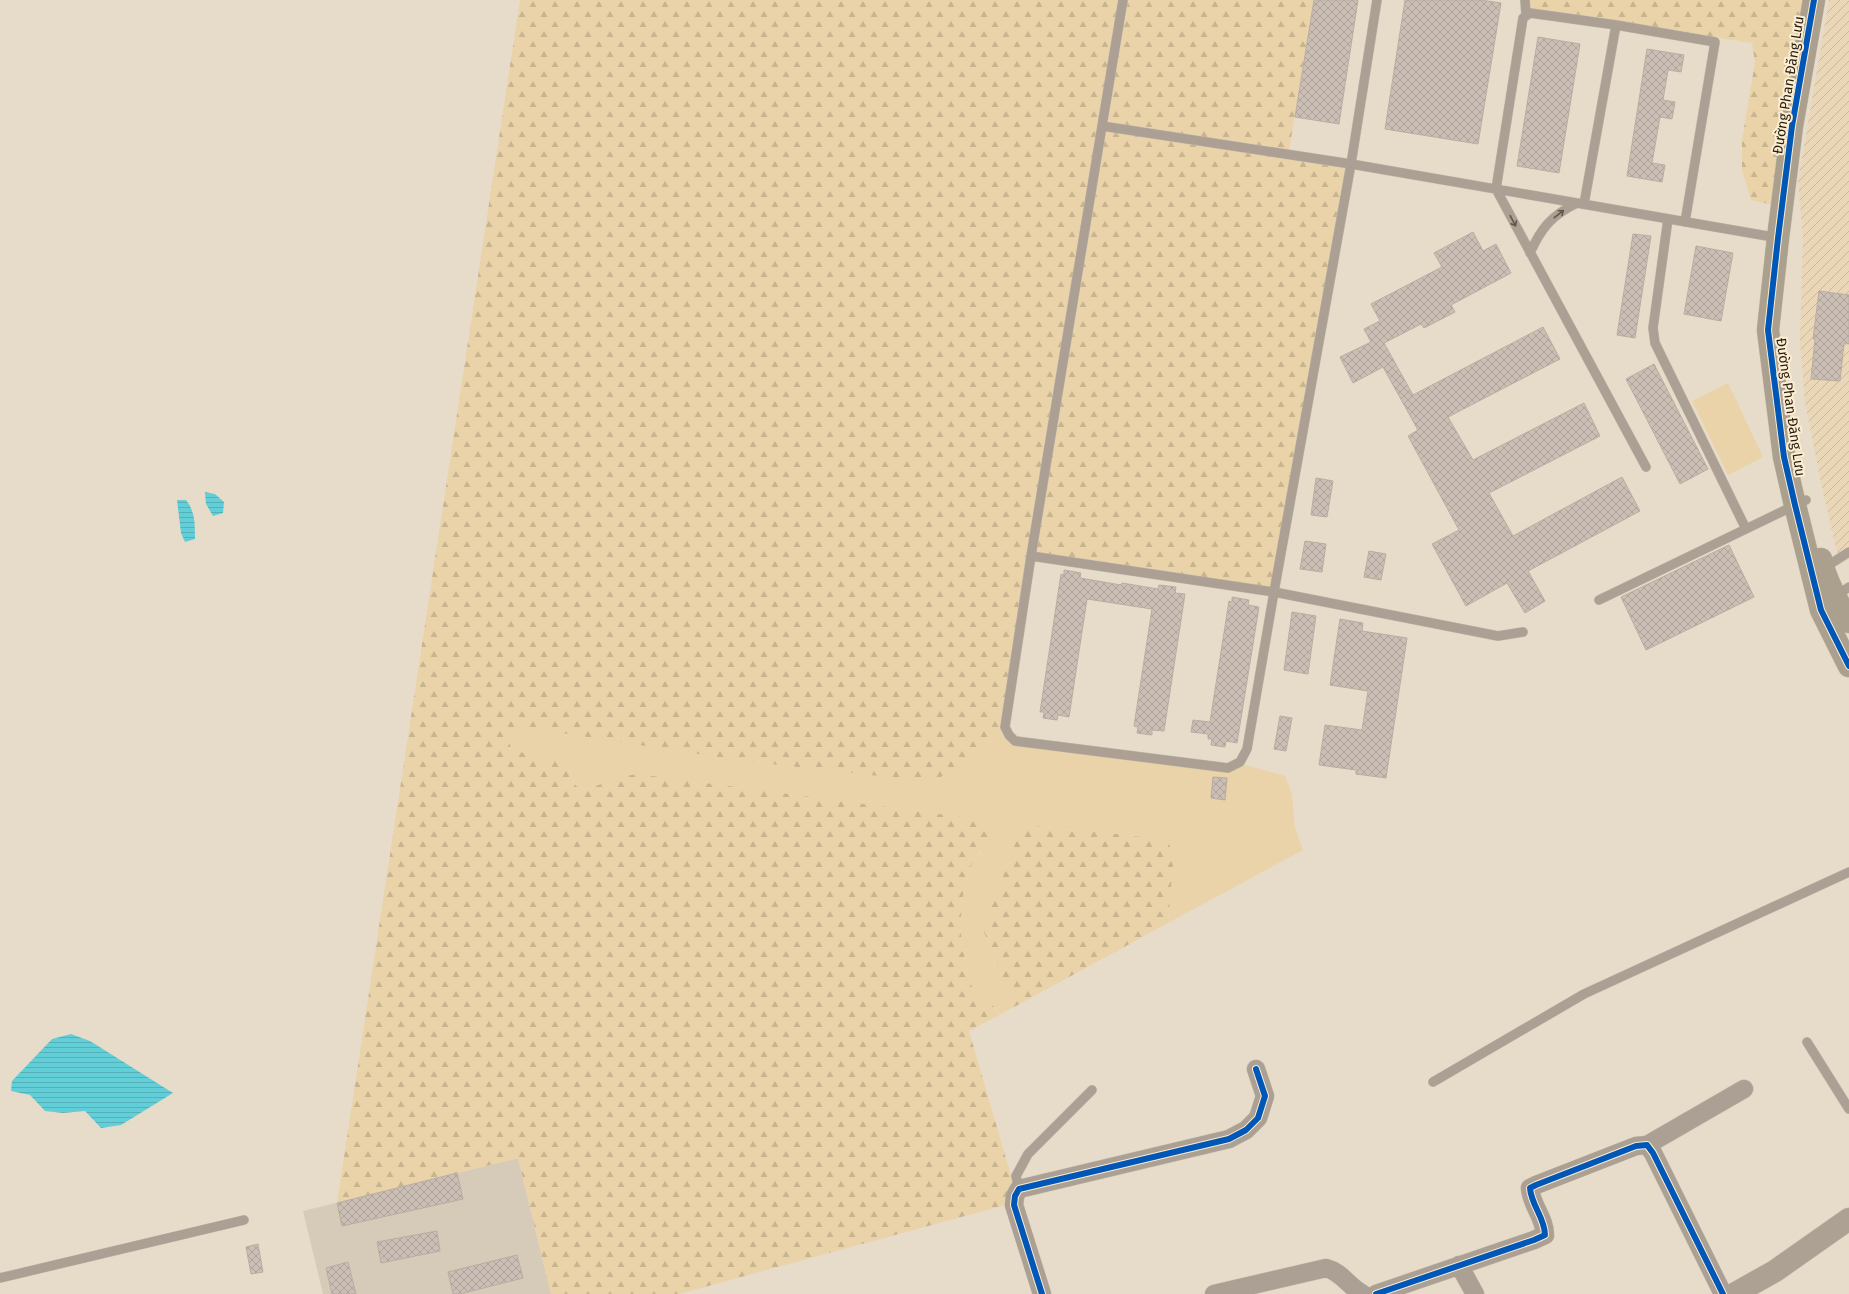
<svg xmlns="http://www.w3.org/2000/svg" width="1849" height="1294" font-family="'Fira Sans',sans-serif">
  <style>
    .industrial { fill: url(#industrial-furrows) }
    .education { fill: #d6cab8 }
    .green { fill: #ead3a9 }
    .forest { fill: url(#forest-firs) }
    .water { fill: url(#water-rules) }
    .building { fill: url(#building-cross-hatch); stroke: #b9ada2 }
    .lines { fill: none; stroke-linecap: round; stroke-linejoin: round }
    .lane-casing { stroke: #c1b9ab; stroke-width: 10 }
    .street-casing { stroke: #c1b9ab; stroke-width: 19 }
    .secondary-casing { stroke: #c1b9ab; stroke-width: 23 }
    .primary-casing { stroke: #c1b9ab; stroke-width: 23 }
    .lane { stroke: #aba093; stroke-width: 9 }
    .street { stroke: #aba093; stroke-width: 18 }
    .secondary { stroke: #ab9f8e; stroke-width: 22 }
    .primary { stroke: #aca192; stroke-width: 22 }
    .cycleway-casing { stroke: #fdeed2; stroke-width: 8 }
    .cycleway { stroke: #0057b8; stroke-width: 6 }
    .oneway { stroke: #60574a }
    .labels { text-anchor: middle; stroke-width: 4; stroke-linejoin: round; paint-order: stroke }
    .street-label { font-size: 14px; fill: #231c0f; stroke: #fdeed2 }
  </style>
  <defs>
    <pattern id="industrial-furrows" width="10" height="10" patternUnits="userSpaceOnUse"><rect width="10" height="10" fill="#e9d7b8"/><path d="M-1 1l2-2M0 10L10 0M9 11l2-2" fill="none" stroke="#c8b89d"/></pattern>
    <pattern id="forest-firs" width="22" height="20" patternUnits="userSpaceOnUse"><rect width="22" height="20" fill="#ead3a9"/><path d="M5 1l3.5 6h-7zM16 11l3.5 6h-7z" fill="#c8b590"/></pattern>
    <pattern id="water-rules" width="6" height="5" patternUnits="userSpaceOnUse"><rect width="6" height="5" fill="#62ced7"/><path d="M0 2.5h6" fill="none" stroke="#55b0b7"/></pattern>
    <pattern id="building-cross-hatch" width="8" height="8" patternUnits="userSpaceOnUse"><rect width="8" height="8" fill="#cbbeb4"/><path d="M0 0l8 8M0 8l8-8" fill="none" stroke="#aea39a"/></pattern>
  </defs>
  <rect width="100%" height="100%" fill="#e7dcca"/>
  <path class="industrial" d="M1829 0H1849V559L1844 563 1837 552 1822 488 1805 402 1800 341 1803 240 1798 181Z"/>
  <path class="education" d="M518 1158 551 1294H323L303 1211Z"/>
  <path class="green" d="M1728 383 1763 457 1728 475 1692 401Z
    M1001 726 1005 736 1228 772 1242 764 1285 776 1292 794 1295 828 1303 850 1168 923 1173 865 1168 842 1129 835 1031 826 1000 886 982 927 1014 1007 1001 1014 986 999 975 994 967 974 960 926 964 889 972 863 982 851 618 777 586 790 576 786 565 762 511 750 508 733 535 729 964 762Z"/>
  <path class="forest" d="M520 0H1119L1001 726 964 762 933 782 744 761 535 729 508 733 511 750 565 762 576 786 586 790 618 777 638 774 991 821 990 838 972 863 964 889 960 926 967 974 975 994 986 999 1001 1014 969 1031 1014 1186 1009 1204 679 1294H551L518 1158 337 1203Z
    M1126 0H1314L1289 151 1106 123Z
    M1528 0H1811L1779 201 1769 204 1751 200 1742 170V140L1755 62 1752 43 1529 9Z
    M1105 130 1347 167 1272 588 1035 554Z
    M1031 826 1129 835 1169 842 1173 865 1168 923 1014 1007 982 927C998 895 1007 862 1021 829Z"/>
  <path class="water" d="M205 492 215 494 224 502 223 513 213 516 206 504Z
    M177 500H186C195 511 195 524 195 539L185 542 181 533Z
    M71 1034 90 1041 173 1093 121 1125 101 1128 85 1111 63 1113 45 1111 30 1095 11 1091 12 1081 52 1039Z"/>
  <path class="building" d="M1314 0H1358L1339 124 1295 117Z
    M1405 0H1481L1501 3 1478 144 1385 129Z
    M1538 37 1580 44 1559 173 1517 166Z
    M1647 49 1684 55 1681 72 1668 70 1663 100 1675 102 1672 119 1660 117 1652 163 1665 165 1662 182 1627 176Z
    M1473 232 1483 251 1496 244 1511 273 1451 305 1455 312 1424 328 1421 324 1384 343 1413 395 1543 327 1560 359 1448 417 1473 460 1584 403 1600 436 1489 493 1513 536 1622 477 1640 511 1528 571 1545 601 1525 613 1507 583 1466 606 1432 544 1459 530 1408 436 1418 430 1383 367 1353 383 1340 357 1371 342 1364 329 1380 321 1371 304 1442 267 1434 253Z
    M1633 234 1651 236 1635 338 1617 335Z
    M1696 246 1733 253 1721 321 1684 314Z
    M1819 291 1849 295V344L1844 343 1840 381 1811 379 1815 339H1813Z
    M1654 364 1708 469 1680 484 1626 379Z
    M1316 478 1333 481 1327 517 1311 515Z
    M1305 541 1326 544 1322 572 1300 569Z
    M1729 545 1754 597 1646 650 1621 597Z
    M1369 551 1386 554 1381 580 1364 577Z
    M1064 570 1081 573 1080 578 1121 585 1122 583 1158 589 1159 585 1176 587 1175 593 1185 594 1164 731 1152 730V735L1137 733 1138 727 1134 726 1152 609 1087 599 1069 717 1058 715 1057 720 1043 718 1044 712H1040L1061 574 1064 575Z
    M1232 597 1249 600 1248 605 1259 607 1237 743 1226 741 1225 747 1211 745 1212 739H1208V734L1191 732 1193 720 1210 722 1229 601 1232 602Z
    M1292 612 1316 616 1308 674 1284 670Z
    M1340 619 1363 623 1362 631 1407 638 1386 778 1356 774V770L1319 765 1325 725 1362 730 1368 691 1330 685Z
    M1280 716 1292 718 1286 751 1274 749Z
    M1213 777 1227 778 1225 800 1211 798Z
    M457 1173 463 1199 342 1226 337 1203Z
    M437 1231 440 1251 381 1263 377 1242Z
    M258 1244 263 1272 251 1274 246 1247Z
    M517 1255 523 1278 460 1294H453L448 1272Z
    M348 1262 356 1294H332L326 1268Z"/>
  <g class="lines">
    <g class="lane-casing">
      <path id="lane" d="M1123 0 1102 126 1351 164 1779 238
        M1525 0 1526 15
        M1102 126 1031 556 1274 592 1351 164 1377 0
        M1584 204 1616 25
        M1668 219 1653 328 1655 343 1746 529
        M1530 253C1541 228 1552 215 1577 203
        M1646 467 1496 189 1523 18 1530 13 1616 25 1715 42 1685 222
        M1031 556 1005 727 1009 735 1015 741 1228 768 1240 762 1247 749 1274 592 1498 636 1523 632
        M1824 568 1849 552
        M1836 596 1849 587
        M1599 600 1806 500
        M1807 1042 1849 1109
        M1433 1082 1584 994 1849 872
        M1019 1189 1016 1176 1028 1154 1092 1090
        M0 1278 244 1220"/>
    </g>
    <g class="street-casing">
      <path id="street" d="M1647 1145 1744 1089
        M1459 1265 1475 1294
        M1042 1294 1014 1205 1015 1196 1019 1189 1229 1139 1246 1130 1258 1118 1265 1096 1256 1069
        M1214 1294 1326 1268C1342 1272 1349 1287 1363 1294
        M1376 1294 1534 1240 1545 1235C1545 1218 1531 1205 1530 1188L1536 1185 1636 1146 1647 1145 1653 1153 1723 1294"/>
    </g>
    <g class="secondary-casing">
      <path id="secondary" d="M1814 0 1792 126 1778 238 1768 330 1784 457 1795 505 1821 610 1849 666
        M1821 559C1826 581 1838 602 1849 622"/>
    </g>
    <g class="primary-casing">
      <path id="primary" d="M1734 1294 1775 1271 1849 1219"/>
    </g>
    <use href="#lane" class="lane"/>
    <use href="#street" class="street"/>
    <use href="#secondary" class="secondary"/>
    <use href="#primary" class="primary"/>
    <g class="cycleway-casing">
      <path id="cycleway" d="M1814 0 1792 126 1778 238 1768 330 1784 457 1795 505 1821 610 1849 666
        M1042 1294 1014 1205 1015 1196 1019 1189 1229 1139 1246 1130 1258 1118 1265 1096 1256 1069
        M1376 1294 1534 1240 1545 1235C1545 1218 1531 1205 1530 1188L1536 1185 1636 1146 1647 1145 1653 1153 1723 1294"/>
    </g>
    <use href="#cycleway" class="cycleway"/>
  </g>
  <defs><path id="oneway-shaft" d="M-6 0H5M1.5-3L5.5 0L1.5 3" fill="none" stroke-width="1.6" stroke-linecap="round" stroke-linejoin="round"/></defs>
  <g class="oneway">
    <use href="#oneway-shaft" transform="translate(1559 214) rotate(-38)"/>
    <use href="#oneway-shaft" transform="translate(1513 221) rotate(62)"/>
  </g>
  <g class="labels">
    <g class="street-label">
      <text transform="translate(1788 85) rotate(-81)" y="5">Đường Phan Đăng Lưu</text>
      <text transform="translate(1791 407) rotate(82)" y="5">Đường Phan Đăng Lưu</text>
    </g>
  </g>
</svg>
